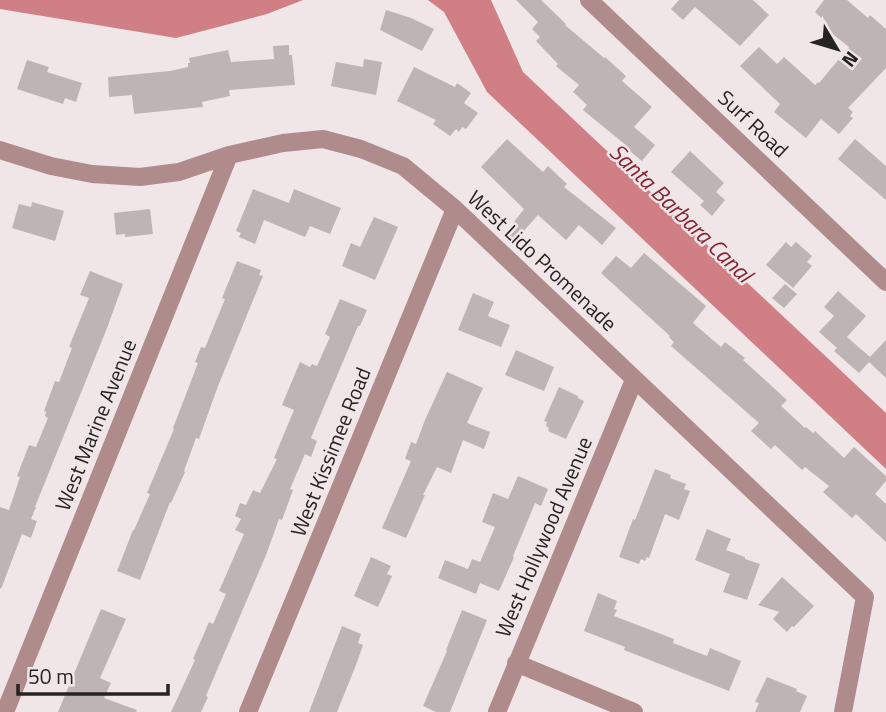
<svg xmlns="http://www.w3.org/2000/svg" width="886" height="712" font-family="'Titillium Web',sans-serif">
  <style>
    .water { fill: #d07f84 }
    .building { fill: #beb4b4 }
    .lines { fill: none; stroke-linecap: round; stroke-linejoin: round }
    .minor { stroke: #b08b8c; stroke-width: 18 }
    .labels { text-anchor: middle; stroke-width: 5; stroke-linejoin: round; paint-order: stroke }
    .street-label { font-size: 21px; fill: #262323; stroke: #f0e6e7 }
    .water-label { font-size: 23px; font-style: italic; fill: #852433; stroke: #f0e6e7 }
  </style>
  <rect width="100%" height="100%" fill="#f0e6e7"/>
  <path class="water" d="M0 0H303L267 14 176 38 0 9Z
    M428 0H491L523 72 886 413V469L487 92 444 12Z"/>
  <path class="building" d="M516 0H541L566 24 565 25 604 58 605 57 626 76 622 81 652 107 634 127 655 145 642 161 626 148 627 146 583 110 587 105 573 92 579 85 556 66 558 64 536 41 540 37 532 29 538 22Z
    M679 0H753L769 15 740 46 695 7 683 20 671 9Z
    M824 0H847L868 18 870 15 886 29V68L848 108 853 112 850 116 853 118 839 134 821 119 806 138 774 112 780 104 740 66 759 47 777 64 784 57 815 85 818 82 819 83 849 47 825 28 828 24 815 12Z
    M386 10 411 18 434 29 422 51 380 30Z
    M289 45V55H292L295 85 229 90 230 96 202 102 203 107 134 114 132 95 109 97 108 77 170 71 188 67V63H190L189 58 228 50 231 62 274 59 273 46Z
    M364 59 382 62 376 95 331 86 336 62 363 67Z
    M27 60 49 67 47 72 82 83 76 102 65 98 63 104 17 89Z
    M414 67 455 87 457 83 471 93 464 103 478 113 466 129 462 127 459 132 456 129 450 136 433 124 436 120 397 101Z
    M507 139 543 172 548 166 567 184 564 187 616 228 602 245 579 225 566 240 538 215 513 243 504 235 524 209 481 167Z
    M855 139 886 166V200L838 159Z
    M690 151 724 183 716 192 725 200 712 216 700 205 704 201 671 172Z
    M253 189 289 203 294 189 341 208 330 234 310 226 305 237 264 220 255 244 239 237 241 233 236 231Z
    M32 202 64 211 55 241 12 228 19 204 31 207Z
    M150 209 153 234 125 237V234L116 235 114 213Z
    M374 217 398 227 375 280 342 266 351 243 360 247Z
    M786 242 791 247 796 242 812 256 807 262 812 266 793 288 766 265Z
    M644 253 706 306 693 323 721 347 725 342 745 358 743 360 787 400 781 406 805 428 806 427 813 433 815 431 844 458 854 447 886 476V481L875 494 886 504V542L856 514 852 518 823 492 829 486 805 467 802 470 775 445 771 449 751 431 759 423 671 346 674 342 669 337 670 336 601 273 616 256 631 268Z
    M237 261 261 270 259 275 263 276 218 386 199 439 196 438 184 471 185 472 171 503 170 502 140 580 117 571 133 530H134L150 494 147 493 174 429 173 428 198 363 195 362 201 347 205 348 225 299 222 298Z
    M90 271 123 284 107 328 35 507H36L31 519 37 521 31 538 22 534 1 589 0 588V507L9 510 20 477 17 476 29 445 36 447 48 418 45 416 46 412 44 411 55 381 59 382 72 348 69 347 89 298 80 295Z
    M785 284 797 294 784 308 772 298Z
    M838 291 866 316 847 337 870 357 886 340V378L869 362 859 373 834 351 837 348 819 332 834 316 824 307Z
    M473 293 494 302 488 316 510 325 501 347 458 330Z
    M340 299 367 310 360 326H358L315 428 311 438 317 441 311 457 305 454 290 489 293 490 282 520 279 519 266 555 206 696 208 697 201 712H171L195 660 193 659 209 622 213 624 226 594 219 591 244 534 235 530 241 519 235 516 240 503 246 505 253 490 260 493 277 459 274 458 294 410 282 405 300 362 310 367 312 364 317 366 330 337 325 334Z
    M516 350 554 367 544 391 505 375Z
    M447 372 483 388 467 423 490 432 484 449 463 440 451 473 437 467 423 495H425L406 538 382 528 411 461 405 459 411 442 416 444 425 420Z
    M559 387 578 396V398L584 401 566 439 548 431 549 428 546 426 547 422 544 421Z
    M655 469 671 475 670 478 686 484 684 489 690 491 679 520 665 514 649 558 647 557 645 561 641 559 639 564 619 557 633 519 635 520Z
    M518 476 548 489 541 506 535 503 513 556 514 557 499 591 480 583 476 594 438 578 445 560 468 569 472 559 480 562 495 527 482 522 493 493 508 499Z
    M707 529 731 539 726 550 745 557V559L760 564 747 600 723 592 730 574 695 560Z
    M371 557 391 566 387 574 392 576 378 607 354 596Z
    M782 577 814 606 794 627 792 626 787 632 773 619 779 612 758 605Z
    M598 593 617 601 614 609 617 610 614 616 674 639 673 643 707 656 710 648 741 661 729 691 624 650 625 647 584 631Z
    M101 609 126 619 100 678 111 683 104 698 137 710 136 712H58Z
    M462 610 487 620 450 712H436L423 706 447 651 446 650Z
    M342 626 361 634 358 643 363 645 356 665 337 712H309Z
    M767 677 797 689 796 691 807 696 800 712H755L759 703 755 702Z"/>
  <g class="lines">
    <path class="minor" d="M589 0 886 282
      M0 150 51 166 92 174 140 177 179 172 229 155 283 143 323 139 361 149 403 166 455 209 865 597 843 712
      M516 663 634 712
      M5 712 229 155
      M248 712 455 209
      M497 712 634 380"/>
  </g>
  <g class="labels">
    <g class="street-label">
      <text transform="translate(753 124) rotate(43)" y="7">Surf Road</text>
      <text transform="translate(542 261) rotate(43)" y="7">West Lido Promenade</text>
      <text transform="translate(96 425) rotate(-68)" y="7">West Marine Avenue</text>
      <text transform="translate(331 452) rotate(-68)" y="7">West Kissimee Road</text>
      <text transform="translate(544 537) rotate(-67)" y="7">West Hollywood Avenue</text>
    </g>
    <g class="water-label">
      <text transform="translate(681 213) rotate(44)" y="8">Santa Barbara Canal</text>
    </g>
  </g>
  <g transform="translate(837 49) rotate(128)" stroke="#f0e6e7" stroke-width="5" paint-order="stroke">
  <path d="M0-5L12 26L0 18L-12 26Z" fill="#262323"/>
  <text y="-10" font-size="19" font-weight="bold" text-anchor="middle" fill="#262323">N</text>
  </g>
  <path d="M18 684v10h150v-10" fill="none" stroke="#262323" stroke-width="3.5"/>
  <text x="28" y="684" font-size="21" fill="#262323" stroke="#f0e6e7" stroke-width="5" paint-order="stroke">50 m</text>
</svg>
